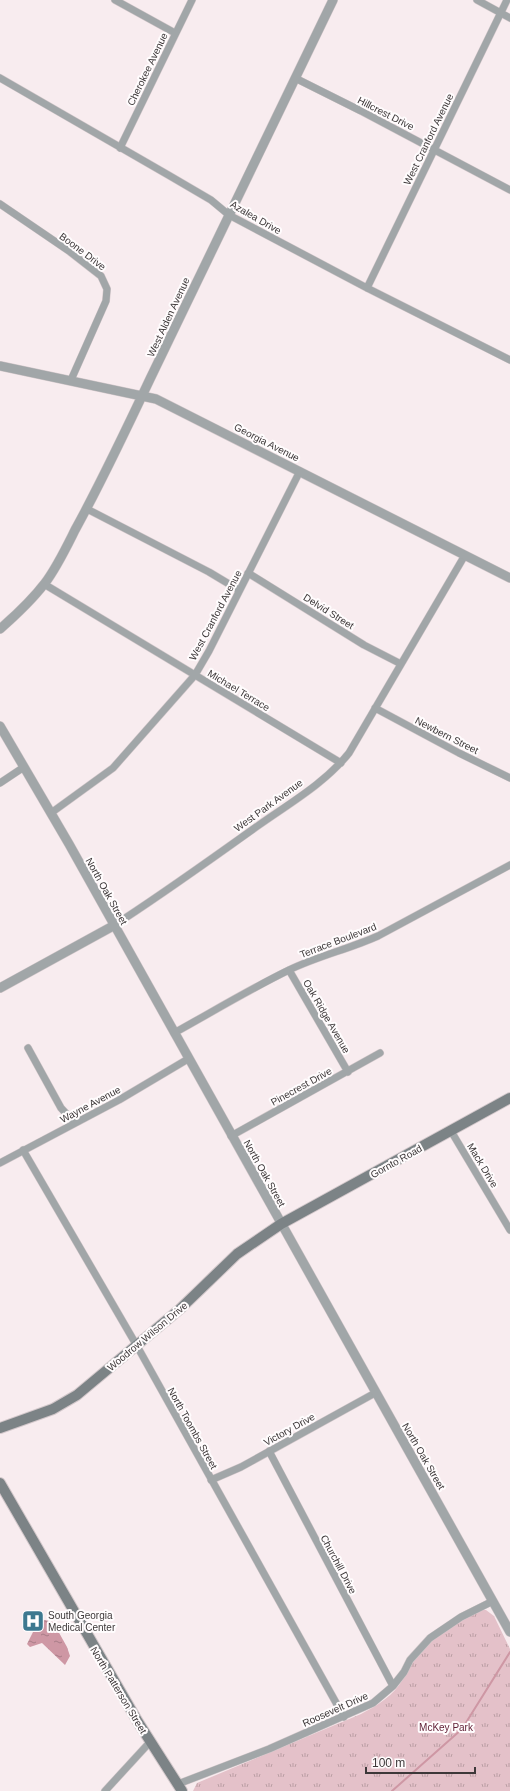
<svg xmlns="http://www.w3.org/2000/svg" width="510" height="1791" font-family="Arial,sans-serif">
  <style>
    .park { fill: url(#park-tufts) }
    .water { fill: url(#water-ripples) }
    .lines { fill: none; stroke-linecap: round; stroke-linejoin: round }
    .stream { stroke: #ce97a4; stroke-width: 2 }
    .minor-casing { stroke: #d3c8cb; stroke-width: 8 }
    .tertiary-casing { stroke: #d3c8cb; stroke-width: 10 }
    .secondary-casing { stroke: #d3c8cb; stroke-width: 12 }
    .minor { stroke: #a1a6a8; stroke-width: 7 }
    .tertiary { stroke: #a1a6a8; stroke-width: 9 }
    .secondary { stroke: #7c8386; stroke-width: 10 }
    .labels { text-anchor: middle; stroke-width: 4; stroke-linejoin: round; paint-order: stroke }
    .street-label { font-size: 10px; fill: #3d3839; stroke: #fffcfd }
    .poi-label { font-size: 10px; fill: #3d3839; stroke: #fffcfd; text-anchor: start }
    .park-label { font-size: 10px; fill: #5e1c33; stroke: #fffcfd }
  </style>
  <defs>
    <pattern id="park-tufts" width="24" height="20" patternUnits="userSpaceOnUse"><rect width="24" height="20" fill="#e4c1c9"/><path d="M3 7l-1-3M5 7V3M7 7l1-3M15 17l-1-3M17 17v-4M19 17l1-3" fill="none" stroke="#ba9ea4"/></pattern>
    <pattern id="water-ripples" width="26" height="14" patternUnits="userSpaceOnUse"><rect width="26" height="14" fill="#ce97a4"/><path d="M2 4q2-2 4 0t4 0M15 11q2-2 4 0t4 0" fill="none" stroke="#a87c87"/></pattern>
  </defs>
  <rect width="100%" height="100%" fill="#f8ecef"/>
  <path class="park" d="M482 1610H486L494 1616 510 1649V1791H193L197 1783 361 1714C378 1705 393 1696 403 1679 411 1666 417 1652 429 1642 444 1628 464 1620 482 1610Z"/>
  <path class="water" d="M45 1620 53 1622 67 1647 70 1656 65 1665 42 1643 30 1647 27 1644 37 1624Z"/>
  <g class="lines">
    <path class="stream" d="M392 1791 462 1729 510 1652"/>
    <g class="minor-casing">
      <path id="minor" d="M115 0 175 33
        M477 0 510 18
        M0 78 170 176 211 200 229 215 367 288 510 360
        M295 78 361 111 510 190
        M120 148 192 0
        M0 204 69 251 101 276 107 289 106 301 71 380
        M367 288 507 0
        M87 509 209 572 239 590
        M248 573 364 645 401 664
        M44 584 341 763
        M375 708 459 753 510 778
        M0 783 24 767
        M51 813 113 768 195 675 209 651 300 471
        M113 926C163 894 211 859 259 825 290 803 325 783 349 753L465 555
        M289 970 348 1072
        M174 1033C212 1012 250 989 289 970 318 956 349 949 378 936L510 865
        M28 1048 61 1108 75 1123
        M451 1131 510 1230
        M231 1136 380 1053
        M23 1150 137 1346 344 1717
        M0 1163 119 1100 188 1059
        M269 1451 393 1686
        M211 1480 241 1467 375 1393
        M178 1784 269 1749 373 1703 393 1686 404 1672 410 1660 430 1638 461 1617 493 1601
        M105 1791 150 1742"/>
    </g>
    <g class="tertiary-casing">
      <path id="tertiary" d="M0 366 156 399 510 578
        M0 629C16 615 32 600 45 583 57 567 66 548 75 530 102 481 126 430 150 379L333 0
        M0 726 69 844 510 1632
        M0 988 113 926"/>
    </g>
    <g class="secondary-casing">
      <path id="secondary" d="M0 1428 53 1409 77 1395 180 1309 237 1254 281 1224 510 1098
        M0 1483 138 1722 182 1791"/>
    </g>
    <use href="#minor" class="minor"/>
    <use href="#tertiary" class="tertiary"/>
    <use href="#secondary" class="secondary"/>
  </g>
  <defs>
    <g id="hospital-square" transform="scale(1.15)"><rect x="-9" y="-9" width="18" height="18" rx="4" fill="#3d7990" stroke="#fffcfd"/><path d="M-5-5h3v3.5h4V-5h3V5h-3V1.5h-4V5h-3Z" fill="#fff"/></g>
  </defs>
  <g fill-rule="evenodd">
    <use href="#hospital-square" x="33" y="1621"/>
  </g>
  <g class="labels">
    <g class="street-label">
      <text transform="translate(147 69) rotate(-64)" y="4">Cherokee Avenue</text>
      <text transform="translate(386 113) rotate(27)" y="4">Hillcrest Drive</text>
      <text transform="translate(428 139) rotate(-64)" y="4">West Cranford Avenue</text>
      <text transform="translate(256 217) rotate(30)" y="4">Azalea Drive</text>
      <text transform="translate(83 251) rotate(37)" y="4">Boone Drive</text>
      <text transform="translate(168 317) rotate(-65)" y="4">West Alden Avenue</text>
      <text transform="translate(267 442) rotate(27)" y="4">Georgia Avenue</text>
      <text transform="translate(329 611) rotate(32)" y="4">Delvid Street</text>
      <text transform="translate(215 615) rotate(-62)" y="4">West Cranford Avenue</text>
      <text transform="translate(239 690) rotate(31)" y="4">Michael Terrace</text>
      <text transform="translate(447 735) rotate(27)" y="4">Newbern Street</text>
      <text transform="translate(268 805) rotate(-36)" y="4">West Park Avenue</text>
      <text transform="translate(107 891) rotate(61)" y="4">North Oak Street</text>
      <text transform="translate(338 940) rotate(-21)" y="4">Terrace Boulevard</text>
      <text transform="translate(327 1016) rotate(60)" y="4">Oak Ridge Avenue</text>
      <text transform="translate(301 1086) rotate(-29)" y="4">Pinecrest Drive</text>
      <text transform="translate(90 1104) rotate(-28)" y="4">Wayne Avenue</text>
      <text transform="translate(396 1161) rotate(-29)" y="4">Gornto Road</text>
      <text transform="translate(483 1165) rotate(59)" y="4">Mack Drive</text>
      <text transform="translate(265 1173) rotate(61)" y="4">North Oak Street</text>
      <text transform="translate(147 1336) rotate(-40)" y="4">Woodrow Wilson Drive</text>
      <text transform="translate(193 1428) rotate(61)" y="4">North Toombs Street</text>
      <text transform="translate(289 1429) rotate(-29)" y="4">Victory Drive</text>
      <text transform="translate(424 1456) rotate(60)" y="4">North Oak Street</text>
      <text transform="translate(339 1564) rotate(62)" y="4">Churchill Drive</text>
      <text transform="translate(119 1690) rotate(59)" y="4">North Patterson Street</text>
      <text transform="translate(335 1709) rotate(-24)" y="4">Roosevelt Drive</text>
    </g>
    <g class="poi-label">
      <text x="48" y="1619">South Georgia<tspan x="48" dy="12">Medical Center</tspan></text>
    </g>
    <g class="park-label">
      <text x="446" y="1731">McKey Park</text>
    </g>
  </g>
  <path d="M366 1767v6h109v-6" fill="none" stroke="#3d3839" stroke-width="2"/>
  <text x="372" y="1767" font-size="12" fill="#3d3839" stroke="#fffcfd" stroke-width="3" paint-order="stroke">100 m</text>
</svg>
